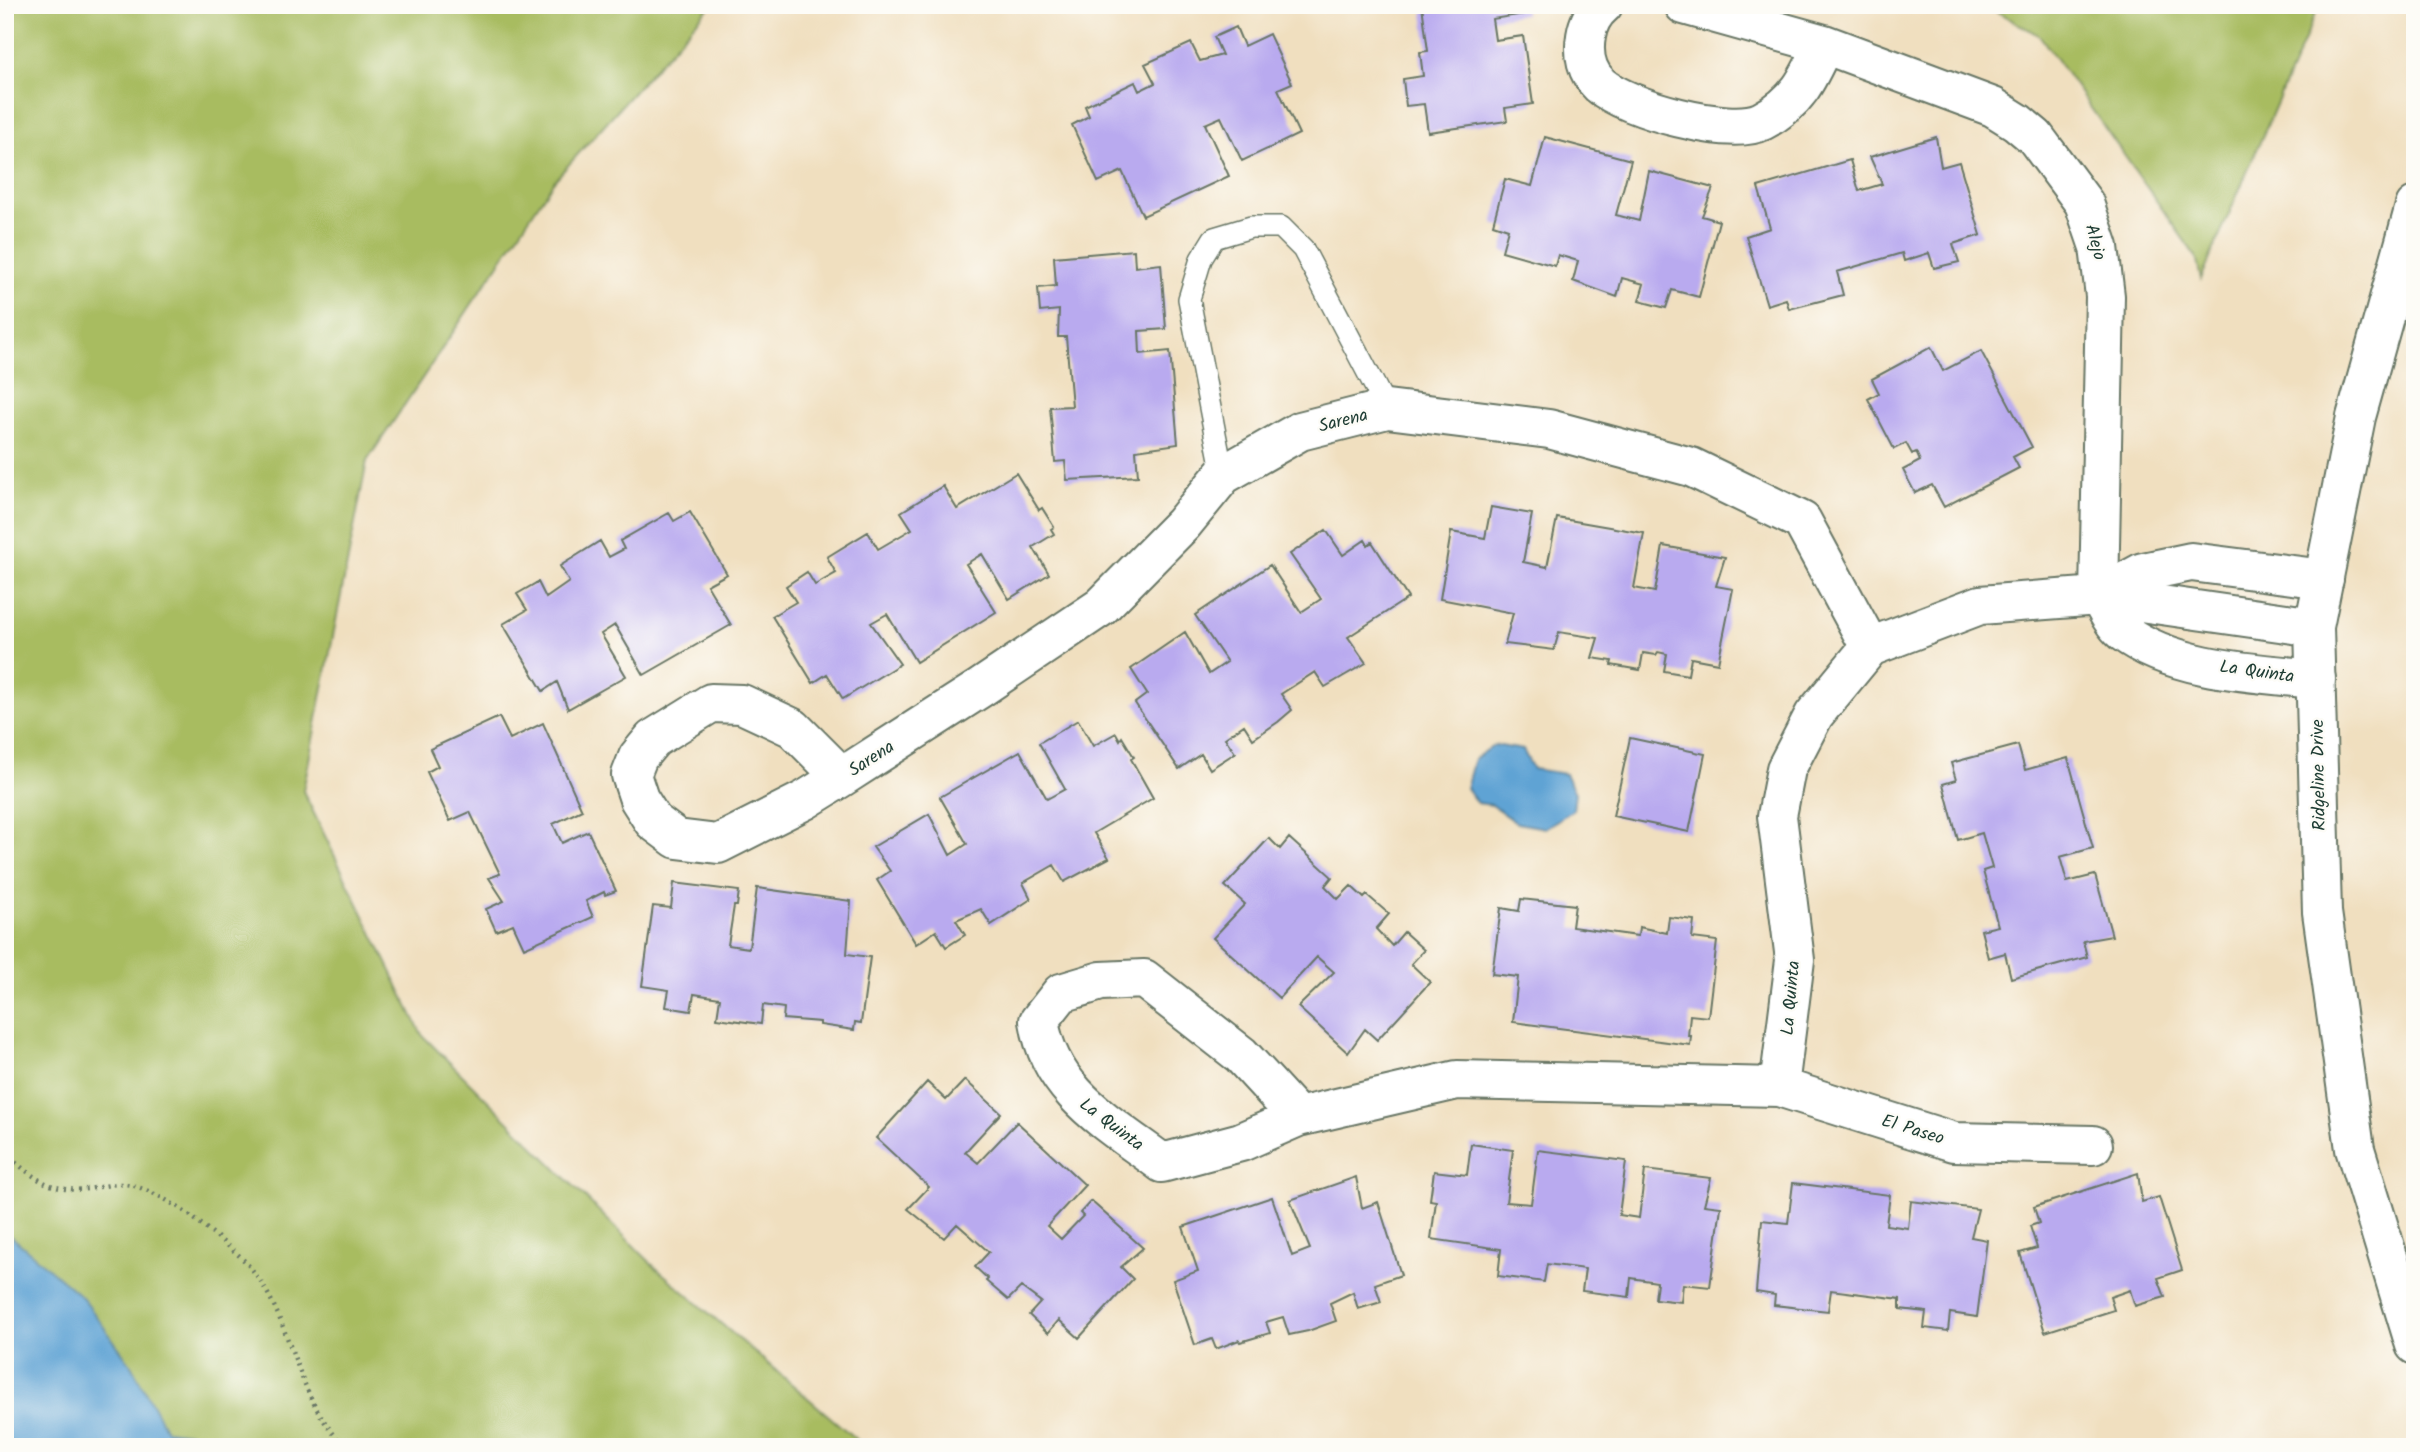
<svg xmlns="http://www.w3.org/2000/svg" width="2420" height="1452" font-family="Kalam,sans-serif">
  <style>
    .green { fill: #a8bc61; stroke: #647c4a; stroke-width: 2 }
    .water { fill: #5fa3d4; stroke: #3f7084; stroke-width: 2 }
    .building { fill: #b9aaef }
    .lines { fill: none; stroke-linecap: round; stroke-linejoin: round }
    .service-casing { stroke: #687665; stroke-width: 24 }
    .minor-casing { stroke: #687665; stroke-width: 42 }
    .tertiary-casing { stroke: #687665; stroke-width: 42 }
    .path { stroke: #687665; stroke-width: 4.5; stroke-dasharray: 2 5; stroke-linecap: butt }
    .service { stroke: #fff; stroke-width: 21 }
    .minor { stroke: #fff; stroke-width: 38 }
    .tertiary { stroke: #fff; stroke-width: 38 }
    .labels { text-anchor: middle; stroke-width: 5; stroke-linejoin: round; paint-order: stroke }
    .street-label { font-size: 18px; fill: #1f3d34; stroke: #fdfcf7 }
  </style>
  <rect width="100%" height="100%" fill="#fdfcf7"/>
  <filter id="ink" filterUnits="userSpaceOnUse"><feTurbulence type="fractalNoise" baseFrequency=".0143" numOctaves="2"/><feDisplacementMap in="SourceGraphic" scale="14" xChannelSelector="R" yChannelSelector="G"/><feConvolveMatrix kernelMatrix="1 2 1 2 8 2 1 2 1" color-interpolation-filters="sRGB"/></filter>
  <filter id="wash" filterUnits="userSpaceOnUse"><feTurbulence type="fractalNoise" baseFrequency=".00686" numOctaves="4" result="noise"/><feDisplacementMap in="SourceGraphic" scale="28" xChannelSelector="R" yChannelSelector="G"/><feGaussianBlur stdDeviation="1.57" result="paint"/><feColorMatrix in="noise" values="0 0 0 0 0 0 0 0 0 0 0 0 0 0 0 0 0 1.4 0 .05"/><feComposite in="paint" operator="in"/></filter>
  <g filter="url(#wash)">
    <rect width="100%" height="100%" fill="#f0dfbf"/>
    <path class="green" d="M5 5H711L554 181 367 461 303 791 422 1035 655 1267 865 1447H5Z
      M1985 5H2319L2201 279 2196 257 2040 36Z"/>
    <path class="water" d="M1495 745 1523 750 1533 769 1565 774 1575 793 1573 810 1545 828 1517 823 1492 805 1477 803 1466 788 1474 759Z
      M5 1231 82 1297 130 1363 166 1430 219 1437 226 1447H5Z"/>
    <g id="blocks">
      <path class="building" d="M1422 5H1524L1525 14 1492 19 1495 40 1523 36 1533 104 1505 108 1507 121 1428 132 1424 104 1406 106 1403 79 1423 76 1420 52 1428 51Z
        M1236 27 1244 46 1269 34 1292 83 1278 89 1299 134 1242 161 1221 117 1205 124 1229 176 1143 216 1122 171 1098 182 1072 125 1089 116 1085 106 1135 82 1139 91 1155 83 1145 64 1191 43 1200 61 1222 55 1214 37Z
        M1545 137 1631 160 1616 215 1639 221 1649 171 1713 188 1702 216 1719 221 1699 297 1672 290 1666 308 1639 301 1644 284 1622 278 1617 297 1573 281 1578 261 1558 255 1555 266 1502 251 1508 229 1493 224 1505 179 1532 186Z
        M1936 137 1941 167 1959 162 1981 235 1953 244 1959 262 1934 268 1929 253 1904 261 1902 253 1837 272 1843 295 1789 309 1786 299 1767 305 1746 236 1770 228 1758 187 1850 160 1859 191 1882 184 1870 157Z
        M1134 250 1135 267 1161 264 1166 329 1139 331 1140 354 1170 351 1178 444 1136 450 1138 476 1067 480 1065 461 1055 462 1050 407 1072 406 1066 337H1058L1059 310 1040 312 1038 288 1056 286 1054 257Z
        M1931 347 1943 371 1981 351 2032 447 2013 457 2019 468 1944 507 1932 485 1915 493 1903 470 1920 461 1916 452 1912 454 1906 443 1894 449 1868 399 1879 393 1872 379Z
        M1016 473 1039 510 1042 508 1054 527 1051 529 1054 534 1033 547 1049 574 1009 599 982 554 966 564 996 612 916 662 887 614 871 623 900 664 843 699 827 674 813 683 772 616 796 602 786 586 807 572 815 585 836 573 827 557 868 532 878 549 912 529 901 512 943 486 957 509Z
        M1491 507 1532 514 1523 562 1547 567 1557 518 1644 533 1634 588 1655 592 1663 546 1725 557 1716 586 1733 589 1718 663 1691 658 1688 675 1664 671 1667 654 1658 652 1656 655 1643 653 1640 670 1611 665 1612 661 1592 658 1598 638 1559 632 1554 650 1505 644 1513 613 1440 599 1451 532 1485 538Z
        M690 512 727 574 707 585 731 625 644 675 615 625 601 634 626 676 568 709 557 682 543 691 503 624 527 610 517 594 538 582 546 598 569 582 560 566 600 541 609 557 624 549 620 541 669 513 674 521Z
        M1326 530 1343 555 1365 540 1368 545 1372 542 1408 598 1348 637 1366 663 1325 687 1315 672 1281 694 1292 710 1278 722 1253 739 1244 725 1225 738 1235 753 1210 769 1201 754 1179 769 1135 703 1147 694 1131 669 1185 632 1209 674 1227 662 1195 615 1270 565 1301 612 1321 599 1290 554Z
        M499 717 510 739 543 723 582 810 553 824 562 843 588 831 616 891 605 895 604 892 586 901 593 917 524 948 513 924 496 931 486 909 504 901 489 878 500 874 470 812 450 821 427 772 438 766 430 749Z
        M1078 720 1093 746 1116 733 1120 740 1122 737 1134 757 1131 759 1153 798 1094 833 1109 858 1064 882 1054 865 1023 883 1031 899 991 925 981 909 956 920 965 935 946 947 936 931 916 944 877 880 890 871 873 847 929 814 950 855 967 844 940 797 1020 751 1047 799 1065 789 1039 743Z
        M1630 738 1705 754 1689 832 1613 816Z
        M2018 745 2025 770 2068 758 2093 848 2060 857 2067 882 2095 875 2112 936 2083 941 2087 957 2011 978 2005 953 1988 958 1981 930 1998 926 1983 871 1992 868 1982 833 1958 840 1943 784 1956 780 1951 763Z
        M1269 838 1280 849 1289 838 1332 877 1325 886 1338 899 1351 886 1364 898 1367 895 1389 914 1376 929 1392 946 1404 932 1424 950 1411 964 1430 982 1377 1040 1365 1029 1348 1053 1298 1007 1334 972 1317 957 1279 998 1213 938 1245 904 1225 886Z
        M674 883 739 891 737 906H734L728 945 749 948 757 888 851 901 847 954 870 957 861 1023 855 1022 854 1030 820 1025V1022L783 1019 784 1008 763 1005 761 1024 717 1018 720 998 694 994 691 1011 666 1007 669 990 642 986 653 906 671 908Z
        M1521 899 1575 905 1572 927 1638 936 1639 927 1667 933 1669 917 1694 920 1692 938 1717 941 1708 1017 1690 1015 1688 1036H1691L1690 1045 1513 1022 1518 977 1492 974 1501 908 1519 911Z
        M965 1080 1001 1113 965 1152 978 1163 1017 1122 1085 1185 1047 1226 1061 1239 1083 1216 1080 1213 1091 1201 1143 1248 1121 1267 1133 1279 1079 1338 1059 1320 1048 1333 1029 1315 1041 1302 1021 1287 1008 1300 986 1281 988 1279 975 1267 989 1252 957 1224 944 1238 908 1209 929 1187 876 1138 927 1082 946 1100Z
        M1471 1144 1513 1150 1506 1202 1531 1204 1538 1150 1626 1161 1619 1215 1639 1218 1645 1170 1711 1178 1704 1205 1721 1207 1710 1287 1683 1284 1681 1302 1655 1299 1657 1282 1631 1278 1629 1297 1582 1291 1585 1269 1547 1264 1544 1282 1498 1276 1501 1249 1431 1239 1436 1201 1430 1200 1434 1171 1467 1175Z
        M2138 1173 2142 1202 2159 1197 2182 1270 2158 1278 2165 1297 2135 1306 2130 1290 2110 1297 2114 1310 2045 1332 2020 1253 2037 1248 2030 1226 2039 1223 2034 1207Z
        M1356 1177 1362 1208 1378 1202 1401 1275 1375 1284 1381 1302 1358 1309 1353 1292 1330 1303 1336 1321 1308 1331 1289 1335 1283 1317 1266 1322 1270 1333 1240 1342 1239 1340 1216 1349 1212 1339 1195 1345 1173 1280 1198 1271 1183 1227 1272 1197 1292 1256 1310 1249 1290 1200Z
        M1793 1183 1890 1195 1886 1225 1908 1228 1911 1201 1978 1209 1971 1237 1987 1240 1977 1317 1950 1313 1948 1331 1924 1328 1926 1312 1900 1309V1299L1831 1290 1828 1311 1774 1305 1775 1295 1756 1292 1762 1220 1788 1223Z"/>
    </g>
  </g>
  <g filter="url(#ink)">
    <use href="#blocks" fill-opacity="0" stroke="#687665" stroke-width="2"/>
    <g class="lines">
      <g class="service-casing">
        <path id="service" d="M1223 475 1189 299 1201 259 1214 238 1251 227H1281L1303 249 1387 409"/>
      </g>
      <g class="minor-casing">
        <path id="minor" d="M1603 5C1593 13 1588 24 1586 36 1583 54 1586 72 1600 85 1626 108 1730 137 1762 121 1798 102 1808 79 1824 44
          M1684 5 1824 44 1993 107 2017 122 2035 137 2084 203 2099 247 2105 296 2099 596
          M2099 596C2105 607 2113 624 2123 632 2173 670 2255 673 2316 679
          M2099 596 2143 572 2191 562 2324 579
          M842 777 793 728 742 704 711 703 653 739 638 757 631 775 639 799 653 821 677 839 718 844 805 800 842 777 873 757 979 689 1101 607 1183 524 1223 475 1300 431 1387 409 1549 429 1691 467 1802 521 1870 647
          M1779 1087 1795 960 1777 816 1786 769 1814 715 1870 647 1980 605 2099 596 2314 627
          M1298 1117 1241 1055 1144 979 1101 981 1061 993 1039 1021C1050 1092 1109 1123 1162 1163L1241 1142 1298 1117 1457 1080 1779 1087 1954 1142 2093 1145"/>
      </g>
      <g class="tertiary-casing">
        <path id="tertiary" d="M2415 206 2356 417 2314 627 2322 912 2355 1149 2415 1345"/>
      </g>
      <path class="path" d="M5 1153C34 1179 54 1195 94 1188 106 1186 119 1182 131 1185 169 1195 205 1227 234 1251 294 1301 288 1393 346 1447"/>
      <use href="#service" class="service"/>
      <use href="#minor" class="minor"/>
      <use href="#tertiary" class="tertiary"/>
    </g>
  </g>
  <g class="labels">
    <g class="street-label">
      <text transform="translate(2096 242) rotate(75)" y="6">Alejo</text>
      <text transform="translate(1343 420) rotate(-14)" y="6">Sarena</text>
      <text transform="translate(2257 671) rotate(8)" y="6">La Quinta</text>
      <text transform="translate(871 758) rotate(-33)" y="6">Sarena</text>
      <text transform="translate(2318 775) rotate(-91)" y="6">Ridgeline Drive</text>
      <text transform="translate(1790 998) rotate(-85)" y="6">La Quinta</text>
      <text transform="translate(1112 1124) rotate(37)" y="6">La Quinta</text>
      <text transform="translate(1913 1129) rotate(17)" y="6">El Paseo</text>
    </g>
  </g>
  <rect width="2420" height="1452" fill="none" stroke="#fdfcf7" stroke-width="28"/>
</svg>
